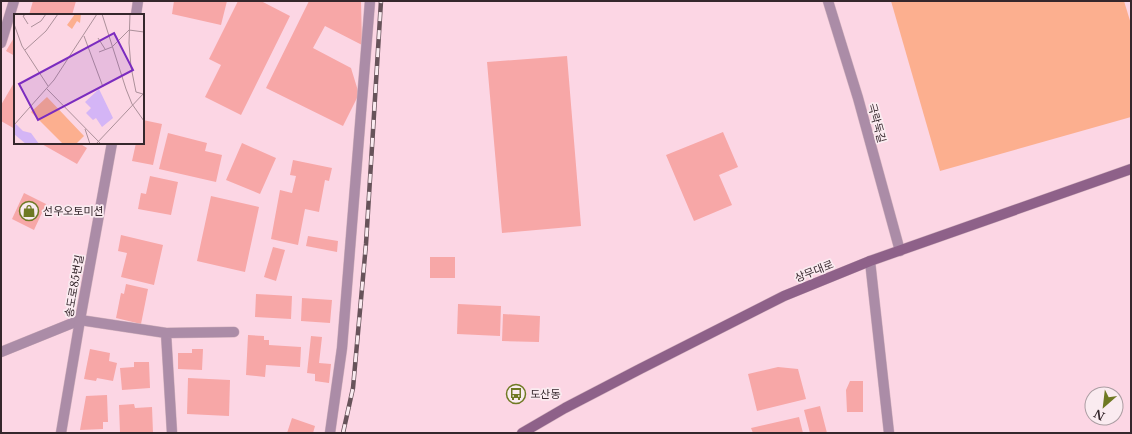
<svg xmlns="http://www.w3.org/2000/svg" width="1132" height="434" font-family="'Libre Baskerville','Noto Sans KR',serif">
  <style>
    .green { fill: #fcaf8f }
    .building { fill: #f7a7a7 }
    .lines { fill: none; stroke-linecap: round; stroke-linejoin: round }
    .service-casing { stroke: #d4b3bf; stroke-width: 11 }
    .minor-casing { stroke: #d4b3bf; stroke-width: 11 }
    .tertiary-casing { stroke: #d4b3bf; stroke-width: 11 }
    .secondary-casing { stroke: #d4b3bf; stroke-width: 11 }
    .service { stroke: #ab8ca7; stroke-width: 10 }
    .minor { stroke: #ab8ca7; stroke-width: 10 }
    .tertiary { stroke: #ab8ca7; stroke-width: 10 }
    .secondary { stroke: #8e6189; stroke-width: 10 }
    .rail-casing { stroke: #67535a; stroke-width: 4.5 }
    .rail { stroke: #faebf0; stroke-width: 3; stroke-dasharray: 9; stroke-linecap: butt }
    .labels { text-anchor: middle; stroke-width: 3.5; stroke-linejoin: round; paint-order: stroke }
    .street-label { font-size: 11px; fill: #35272c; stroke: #faebf0 }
    .poi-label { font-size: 11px; fill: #35272c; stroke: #faebf0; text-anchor: start }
    .inset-road { fill: none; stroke: #ac909a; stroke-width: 1 }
    .view { fill: #7b2cbf; fill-opacity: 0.15; stroke: #7b2cbf; stroke-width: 2 }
    .inset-edge { fill: none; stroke: #35272c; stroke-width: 2 }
  </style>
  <rect width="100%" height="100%" fill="#fcd6e4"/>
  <path class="green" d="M891 1H1124L1131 24V117L940 171Z"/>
  <path class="building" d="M33 1H76L72 15H29Z
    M174 1H227L221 25 172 14Z
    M238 1H261L290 16 241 115 205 97 221 65 209 59Z
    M309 1H361L362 45 325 26 313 48 351 68 359 94 343 126 266 88Z
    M15 36V56L6 51Z
    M567 56 581 226 502 233 487 62Z
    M15 81V129L1 121V105Z
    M143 120 162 124 153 165 132 161 136 143H143Z
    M723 132 738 167 719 175 732 205 694 221 666 155Z
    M168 133 207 143 205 151 222 155 216 182 159 169Z
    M40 143H79L87 148 77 164Z
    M242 143 276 158 260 194 226 180Z
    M293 160 332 168 329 181 325 180 319 212 305 209 298 245 271 239 280 190 292 193 296 176 290 175Z
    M150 176 178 182 171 215 138 209 141 193 146 194Z
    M24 193 46 204 34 230 12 219Z
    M211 196 259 207 245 272 197 261Z
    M121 235 163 245 154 285 121 277 127 253 118 251Z
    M308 236 338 241 337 252 306 246Z
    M273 247 285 250 276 281 264 277Z
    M430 257H455V278H430Z
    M126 284 148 289 141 324 116 318 121 293 124 294Z
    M256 294 292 296 291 319 255 317Z
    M302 298 332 300 330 323 301 321Z
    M458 304 501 306 500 336 457 334Z
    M503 314 540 316 539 342 502 341Z
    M248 335 264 336V340H269V345L301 347 300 367 266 365 265 377 246 375Z
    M311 336 322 337 319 363 331 364 329 383 315 381V374L307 373Z
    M90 349 110 353 109 361 117 363 113 381 97 378 96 381 84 379Z
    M192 349H203L202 370 178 369V353H192Z
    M134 362H149L150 388 122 390 120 368 134 367Z
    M778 367 798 369 806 399 757 411 748 374Z
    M188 378 230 380 229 416 187 414Z
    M850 381H863V412H847L846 390Z
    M107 395 108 422H103V429L80 430 86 396Z
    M134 404 135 408 152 407 153 433H120L119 405Z
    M820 406 827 433H810L804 410Z
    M799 417 803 433H753L751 428Z
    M292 418 315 426 313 433H287Z"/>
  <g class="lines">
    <g class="service-casing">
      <path id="service" d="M166 333 172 433
        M1 352 80 320 166 333 234 332
        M330 433 342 348 370 1"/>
    </g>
    <g class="minor-casing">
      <path id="minor" d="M136 15 138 1
        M1 43 14 1
        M870 261 889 433
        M61 433 80 320 112 143"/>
    </g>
    <g class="tertiary-casing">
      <path id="tertiary" d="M828 1 858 98 900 251"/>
    </g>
    <g class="secondary-casing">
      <path id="secondary" d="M522 433 565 408 640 369 784 296 870 261 1131 169"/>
    </g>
    <use href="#service" class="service"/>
    <use href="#minor" class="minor"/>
    <use href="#tertiary" class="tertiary"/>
    <use href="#secondary" class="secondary"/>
    <g class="rail-casing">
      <path id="rail" d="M343 433 353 388 366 244 381 1"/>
    </g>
    <use href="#rail" class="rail"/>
  </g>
  <defs>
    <g id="shop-ring" transform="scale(1)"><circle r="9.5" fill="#faebf0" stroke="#6f7923" stroke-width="1.5"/><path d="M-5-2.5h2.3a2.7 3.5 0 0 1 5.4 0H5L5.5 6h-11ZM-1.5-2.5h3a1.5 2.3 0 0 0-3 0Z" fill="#6f7923"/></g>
    <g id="bus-ring" transform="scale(1)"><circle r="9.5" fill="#faebf0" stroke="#6f7923" stroke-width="1.5"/><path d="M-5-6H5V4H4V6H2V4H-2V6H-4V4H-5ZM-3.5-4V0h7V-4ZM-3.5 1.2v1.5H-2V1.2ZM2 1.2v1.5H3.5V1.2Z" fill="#6f7923"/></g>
  </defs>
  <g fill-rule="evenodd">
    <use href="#shop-ring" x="29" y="211"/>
    <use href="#bus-ring" x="516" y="394"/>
  </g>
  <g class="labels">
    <g class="street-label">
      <text transform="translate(877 123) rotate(75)" y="4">극락둑길</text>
      <text transform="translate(814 271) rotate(-22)" y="4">상무대로</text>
      <text transform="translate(74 286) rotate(-80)" y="4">송도로85번길</text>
    </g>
    <g class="poi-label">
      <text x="43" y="215">선우오토미션</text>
      <text x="530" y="398">도산동</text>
    </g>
  </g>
  <g transform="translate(14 14)">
    <rect width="130" height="130" fill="#fcd6e4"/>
    <path d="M61 0H67L66 9 63 7 58 15 53 11ZM33 83 70 122 62 130H49L17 98Z" fill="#fcaf8f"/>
    <path d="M85 75 99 104 88 113 82 104 79 106 72 99 77 94 71 88ZM0 108 9 117 17 119 25 130H12L0 120Z" fill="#d4b5f6"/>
    <path class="inset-road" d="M12 0 9 2 14 10M88 0 112 75 118 90 130 107M116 0 115 29 117 53 122 78 129 80M0 10 8 32 34 72M17 13 27 7 32 0M70 22 89 73M84 24 91 35M11 36 32 17 44 0M85 38 98 33 115 16 130 18M33 75 87 130M0 111 40 66 83 0M71 115 76 130M82 130 130 79"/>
    <path class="view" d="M100 19 119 56 24 106 5 70Z"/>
    <rect width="130" height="130" class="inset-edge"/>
  </g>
  <rect width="1132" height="434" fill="none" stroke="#35272c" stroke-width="4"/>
  <g transform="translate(1104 406) rotate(208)"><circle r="19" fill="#faebf0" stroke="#ab9da2"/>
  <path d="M0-3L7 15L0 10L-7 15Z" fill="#6f7923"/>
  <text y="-6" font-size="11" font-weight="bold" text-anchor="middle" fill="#35272c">N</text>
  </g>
</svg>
